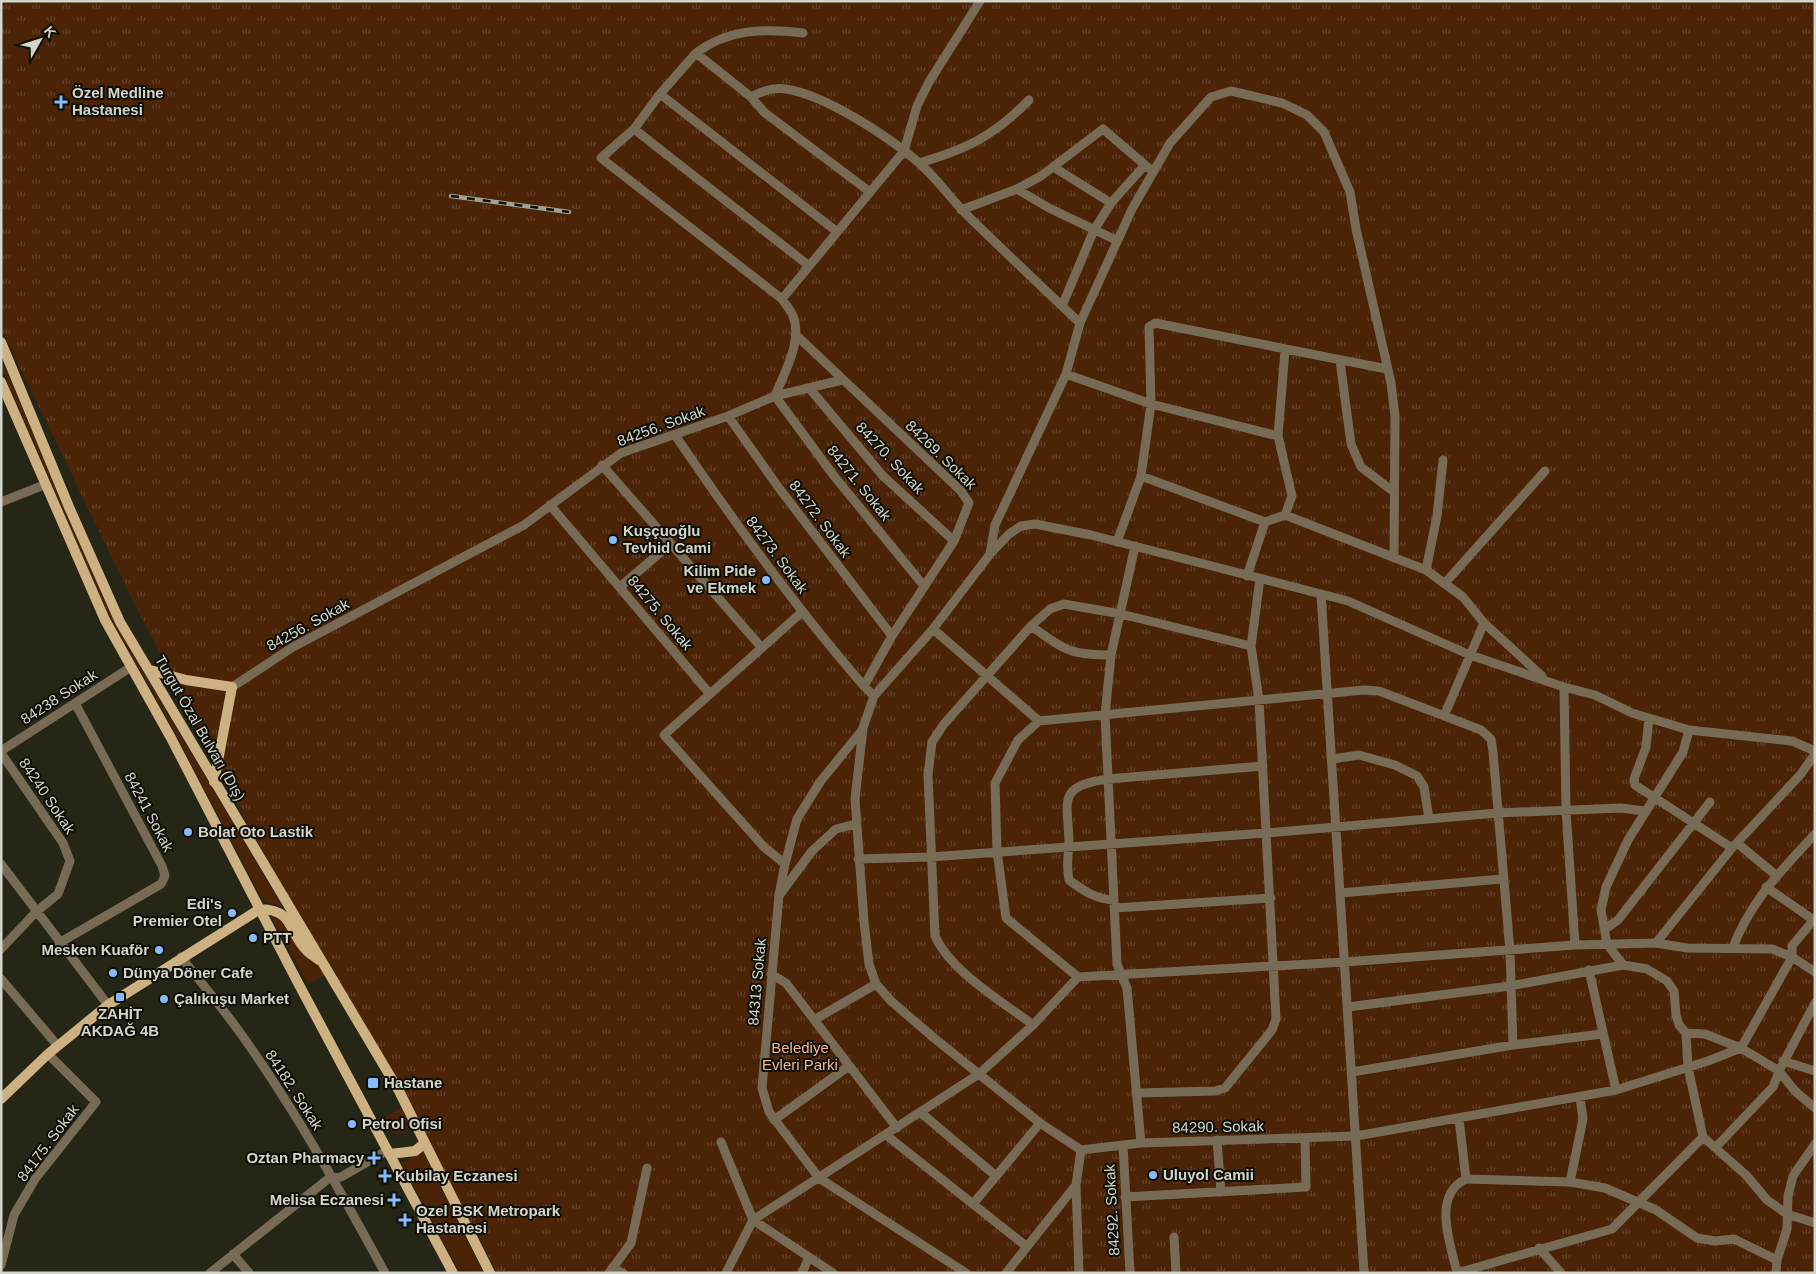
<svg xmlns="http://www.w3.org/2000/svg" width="1816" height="1274" font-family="Arial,sans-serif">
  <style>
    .green { fill: #4b2307 }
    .park { fill: url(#park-tufts) }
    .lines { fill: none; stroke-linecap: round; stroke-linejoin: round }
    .minor { stroke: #786b55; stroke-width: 9 }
    .major { stroke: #cdb183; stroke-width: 10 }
    .rail-casing { stroke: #a2a296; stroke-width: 4.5 }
    .rail { stroke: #0f0f08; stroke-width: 2.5; stroke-dasharray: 8; stroke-linecap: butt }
    .poi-dot { fill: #88bafc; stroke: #0f0f08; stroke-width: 2 }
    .labels { text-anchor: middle; stroke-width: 4; stroke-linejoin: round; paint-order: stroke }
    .poi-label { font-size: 15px; font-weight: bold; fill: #d4d5ca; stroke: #0f0f08; text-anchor: start }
    .street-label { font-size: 15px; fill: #d4d5ca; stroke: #0f0f08 }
    .park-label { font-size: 15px; fill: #f5b591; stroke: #0f0f08 }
  </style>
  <defs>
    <pattern id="park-tufts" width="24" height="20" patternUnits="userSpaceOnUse" patternTransform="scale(1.25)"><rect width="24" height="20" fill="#4b2307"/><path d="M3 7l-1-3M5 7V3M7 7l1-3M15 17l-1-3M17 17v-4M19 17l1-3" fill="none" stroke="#64422a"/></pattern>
  </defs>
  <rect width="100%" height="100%" fill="#262616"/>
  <path class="green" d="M1 359 111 615 166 711 283 907 263 901 164 712 109 616 1 367Z
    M271 916 280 917 318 959 326 975 308 984Z
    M402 1108 411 1126C402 1141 388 1131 379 1121Z
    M421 1146 483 1273H460L401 1163 411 1158 408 1152Z"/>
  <path class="park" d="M1 1H1815V1273H497L428 1141 296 917 131 597 1 328Z"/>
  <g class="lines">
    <path class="minor" d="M696 53C728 29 764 28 803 33
      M660 94 836 231
      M751 97C762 91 773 87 786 89 825 95 888 136 918 162 937 178 952 201 970 218 1006 253 1043 288 1080 323
      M634 129 660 94 696 53 751 97 764 112 870 192
      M919 163C967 149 994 136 1029 100
      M1055 168 1111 203
      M1017 189 1049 208 1116 240
      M961 210 1017 189 1041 176 1103 129 1152 171
      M782 299 601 158 634 129 808 265
      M1062 306 1094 230 1111 203 1145 165
      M795 334 961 491 969 503 954 541 892 636 864 686 874 696
      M1285 350 1278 436 1292 496 1285 515
      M1340 361 1351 444 1361 467 1394 492
      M1066 374 1151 404 1278 436
      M842 380 775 396 834 476 924 586
      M810 389 883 476 954 541
      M728 416 779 488 892 636
      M675 435C734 522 795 607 864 686
      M602 465 762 648
      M1141 476 1265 522
      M1 502 44 485
      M550 505 709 693
      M1117 542 1141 476 1151 404 1149 327 1155 323 1387 369
      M1135 546 1111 655 1105 715 1117 964 1127 988 1141 1143
      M990 554 995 525 1066 374 1080 323 1132 209 1170 143 1211 97 1231 91 1282 103 1307 115 1324 132 1350 192 1356 229 1391 383 1395 416 1394 558
      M1426 570 1437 516 1443 460
      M1247 576 1265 522 1285 515 1426 570 1463 597 1484 623 1542 676
      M1445 583 1545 471
      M620 587 669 545
      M1321 594 1348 601 1470 655 1564 687 1595 695 1632 713 1689 730 1792 741 1815 751
      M802 612 664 735 764 847 785 864 779 895 762 1088 769 1112 819 1178 966 1273
      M1031 626C1065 650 1069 655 1111 655
      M933 629 1039 721
      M232 687 293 647 524 525 621 453 728 416 775 396C784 373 803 341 793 316 791 310 785 304 782 299L904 151 917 106 929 82 980 1
      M1564 687 1566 810 1575 945
      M1444 716 1484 623
      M1649 718 1646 747 1634 779 1635 785 1732 848
      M1 751 131 667
      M1 753 63 843 70 861 58 894 36 912 1 949
      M1332 759 1359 755 1395 765 1417 776 1424 787 1429 819
      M1737 843 1777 876
      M858 859 930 857 1266 833 1497 813 1621 808 1644 811
      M1 864 108 1005
      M785 864 797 819 820 782 863 729
      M1766 887 1815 921
      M781 893 812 851 836 829 856 824
      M1340 893 1502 879
      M1114 900C1095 899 1084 891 1069 880 1066 864 1068 859 1069 845 1069 803 1054 786 1108 779L1263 766
      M1115 908 1271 898
      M1605 929 1618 920 1710 802
      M59 943 161 884 165 876 162 866 75 703
      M1656 943 1732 848 1801 774 1815 754
      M1733 947C1752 899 1781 871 1815 834
      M181 957C203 985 226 1012 246 1041 298 1115 342 1194 385 1273
      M1589 970 1616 1090
      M771 974 786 983 897 1128
      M1 979 58 1046
      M1348 1007 1510 986 1623 965
      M814 1020 876 984
      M1033 1025C1002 1001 951 972 935 936L928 775 932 742 944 724 1031 626 1050 609 1064 604 1121 614 1251 646
      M1686 1033 1705 1034 1741 1048 1779 1071 1795 1091 1815 1108
      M1513 1045 1510 951 1493 752 1491 739 1481 730 1379 691 1364 690 1039 721 1018 740 995 783 997 851 1006 918 1078 977 1345 962 1575 945 1656 943 1687 948 1772 949 1792 957 1815 972
      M1783 1061 1815 1071
      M1352 1072 1513 1045 1602 1034
      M1138 1093 1215 1091 1225 1088 1272 1030 1276 1019 1259 700 1251 646 1260 579
      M920 1112 996 1176
      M1459 1119 1466 1179 1570 1182 1605 1188 1656 1210 1697 1238 1715 1241 1734 1239 1777 1260
      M774 1120 849 1066
      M886 1135 1026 1246
      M1703 1137 1746 1175 1767 1200 1787 1214 1815 1223
      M1217 1140 1221 1192
      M721 1142 753 1220 833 1273
      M1123 1145 1130 1273
      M1716 1147 1773 1087 1779 1071 1815 1003
      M1081 1150 1141 1143 1356 1136 1616 1090 1708 1061 1741 1048 1792 957V946L1815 918
      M1570 1182 1583 1119 1580 1098
      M1125 1197 1306 1187 1305 1139
      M973 1204 1040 1123
      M1174 1237 1176 1273
      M1539 1248 1561 1273
      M233 1254 249 1273
      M1 1265 14 1215 35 1179 96 1102 48 1054
      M612 1268 623 1273
      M210 1273 328 1179 341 1177 388 1150
      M609 1273 631 1243 647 1168
      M726 1273 753 1220 979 1074 1033 1025 1078 977
      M802 1273 809 1257
      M1006 1273 1076 1185
      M1079 1273 1076 1185 1081 1150 1040 1123 934 1038 891 1001 876 984 869 964 864 922 855 799 863 728 874 696 933 629 990 554 1009 534 1021 526 1035 524 1091 535 1321 594 1364 1273
      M1457 1273 1612 1229 1703 1137 1688 1067 1686 1033 1679 1025 1676 1015 1674 991 1667 981 1647 969 1623 965 1607 944 1601 910 1606 887 1628 840 1683 752 1689 730
      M1457 1273C1451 1245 1431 1195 1466 1179
      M1776 1273 1777 1260 1787 1229 1788 1196 1793 1176 1815 1144"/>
    <path class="major" d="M1 342 69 507 120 622 399 1091 490 1273
      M1 382 105 620 171 738 297 981 453 1273
      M150 670 186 680 232 687 214 782
      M260 909C295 910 287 931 307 951 310 954 315 957 319 960
      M1 1099 48 1054 108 1005 260 909
      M390 1154 415 1151 425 1143"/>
    <g class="rail-casing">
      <path id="rail" d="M451 196 569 212"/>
    </g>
    <use href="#rail" class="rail"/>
  </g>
  <g class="poi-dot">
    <path d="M58.5 94.5h5v5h5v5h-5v5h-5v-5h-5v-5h5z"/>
    <circle cx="613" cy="540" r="5"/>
    <circle cx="766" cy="580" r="5"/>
    <circle cx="188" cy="832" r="5"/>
    <circle cx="232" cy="913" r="5"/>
    <circle cx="253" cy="938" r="5"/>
    <circle cx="159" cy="950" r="5"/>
    <circle cx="113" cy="973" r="5"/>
    <rect x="115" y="992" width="10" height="10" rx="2.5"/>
    <circle cx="164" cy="999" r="5"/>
    <rect x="367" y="1077" width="12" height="12" rx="2.5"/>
    <circle cx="352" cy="1124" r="5"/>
    <path d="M371.5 1150.5h5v5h5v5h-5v5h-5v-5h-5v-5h5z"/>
    <circle cx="1153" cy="1175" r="5"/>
    <path d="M382.5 1168.5h5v5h5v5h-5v5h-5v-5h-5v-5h5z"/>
    <path d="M391.5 1192.5h5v5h5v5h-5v5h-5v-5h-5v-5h5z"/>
    <path d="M402.5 1212.5h5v5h5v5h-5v5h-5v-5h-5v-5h5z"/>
  </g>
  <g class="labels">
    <g class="poi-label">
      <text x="72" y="98">Özel Medline<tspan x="72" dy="17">Hastanesi</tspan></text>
      <text x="623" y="536">Kuşçuoğlu<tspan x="623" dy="17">Tevhid Cami</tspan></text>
      <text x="756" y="576" text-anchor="end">Kilim Pide<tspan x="756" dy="17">ve Ekmek</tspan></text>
      <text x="198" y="837">Bolat Oto Lastik</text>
      <text x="222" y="909" text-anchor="end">Edi's<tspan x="222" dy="17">Premier Otel</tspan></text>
      <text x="263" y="943">PTT</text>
      <text x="149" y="955" text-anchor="end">Mesken Kuaför</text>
      <text x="123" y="978">Dünya Döner Cafe</text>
      <text x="174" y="1004">Çalıkuşu Market</text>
      <text x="120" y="1019" text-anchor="middle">ZAHİT<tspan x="120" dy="17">AKDAĞ 4B</tspan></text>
      <text x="384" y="1088">Hastane</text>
      <text x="362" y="1129">Petrol Ofisi</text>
      <text x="364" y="1163" text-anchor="end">Oztan Pharmacy</text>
      <text x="1163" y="1180">Uluyol Camii</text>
      <text x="395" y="1181">Kubilay Eczanesi</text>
      <text x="384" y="1205" text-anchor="end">Melisa Eczanesi</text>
      <text x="416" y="1216">Ozel BSK Metropark<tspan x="416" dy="17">Hastanesi</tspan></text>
    </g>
    <g class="street-label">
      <text transform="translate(661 426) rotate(-20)" y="5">84256. Sokak</text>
      <text transform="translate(941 455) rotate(44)" y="5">84269. Sokak</text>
      <text transform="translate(890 458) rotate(47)" y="5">84270. Sokak</text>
      <text transform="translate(859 483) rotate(51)" y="5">84271. Sokak</text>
      <text transform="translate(820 519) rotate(53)" y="5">84272. Sokak</text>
      <text transform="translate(777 555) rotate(53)" y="5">84273. Sokak</text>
      <text transform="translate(660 613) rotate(50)" y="5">84275. Sokak</text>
      <text transform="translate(308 625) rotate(-29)" y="5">84256. Sokak</text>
      <text transform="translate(59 697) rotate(-33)" y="5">84238 Sokak</text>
      <text transform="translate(200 728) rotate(60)" y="5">Turgut Özal Bulvarı (Dış)</text>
      <text transform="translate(47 796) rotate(56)" y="5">84240 Sokak</text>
      <text transform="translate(149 812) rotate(62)" y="5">84241 Sokak</text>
      <text transform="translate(757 982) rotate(-85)" y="5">84313 Sokak</text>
      <text transform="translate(294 1090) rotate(57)" y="5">84182. Sokak</text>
      <text transform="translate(1218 1127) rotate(-1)" y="5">84290. Sokak</text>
      <text transform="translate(48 1143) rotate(-53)" y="5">84175. Sokak</text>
      <text transform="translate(1112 1210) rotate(-93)" y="5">84292. Sokak</text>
    </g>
    <g class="park-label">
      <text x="800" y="1053">Belediye<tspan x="800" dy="17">Evleri Parki</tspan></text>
    </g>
  </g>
  <rect width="1816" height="1274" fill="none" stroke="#d4d5ca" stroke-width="5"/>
  <g transform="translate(40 40) rotate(51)" stroke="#0f0f08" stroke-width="4" paint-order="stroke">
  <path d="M0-4L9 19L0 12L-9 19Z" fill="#d4d5ca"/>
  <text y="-8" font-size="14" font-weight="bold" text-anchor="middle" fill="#d4d5ca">K</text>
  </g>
</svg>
